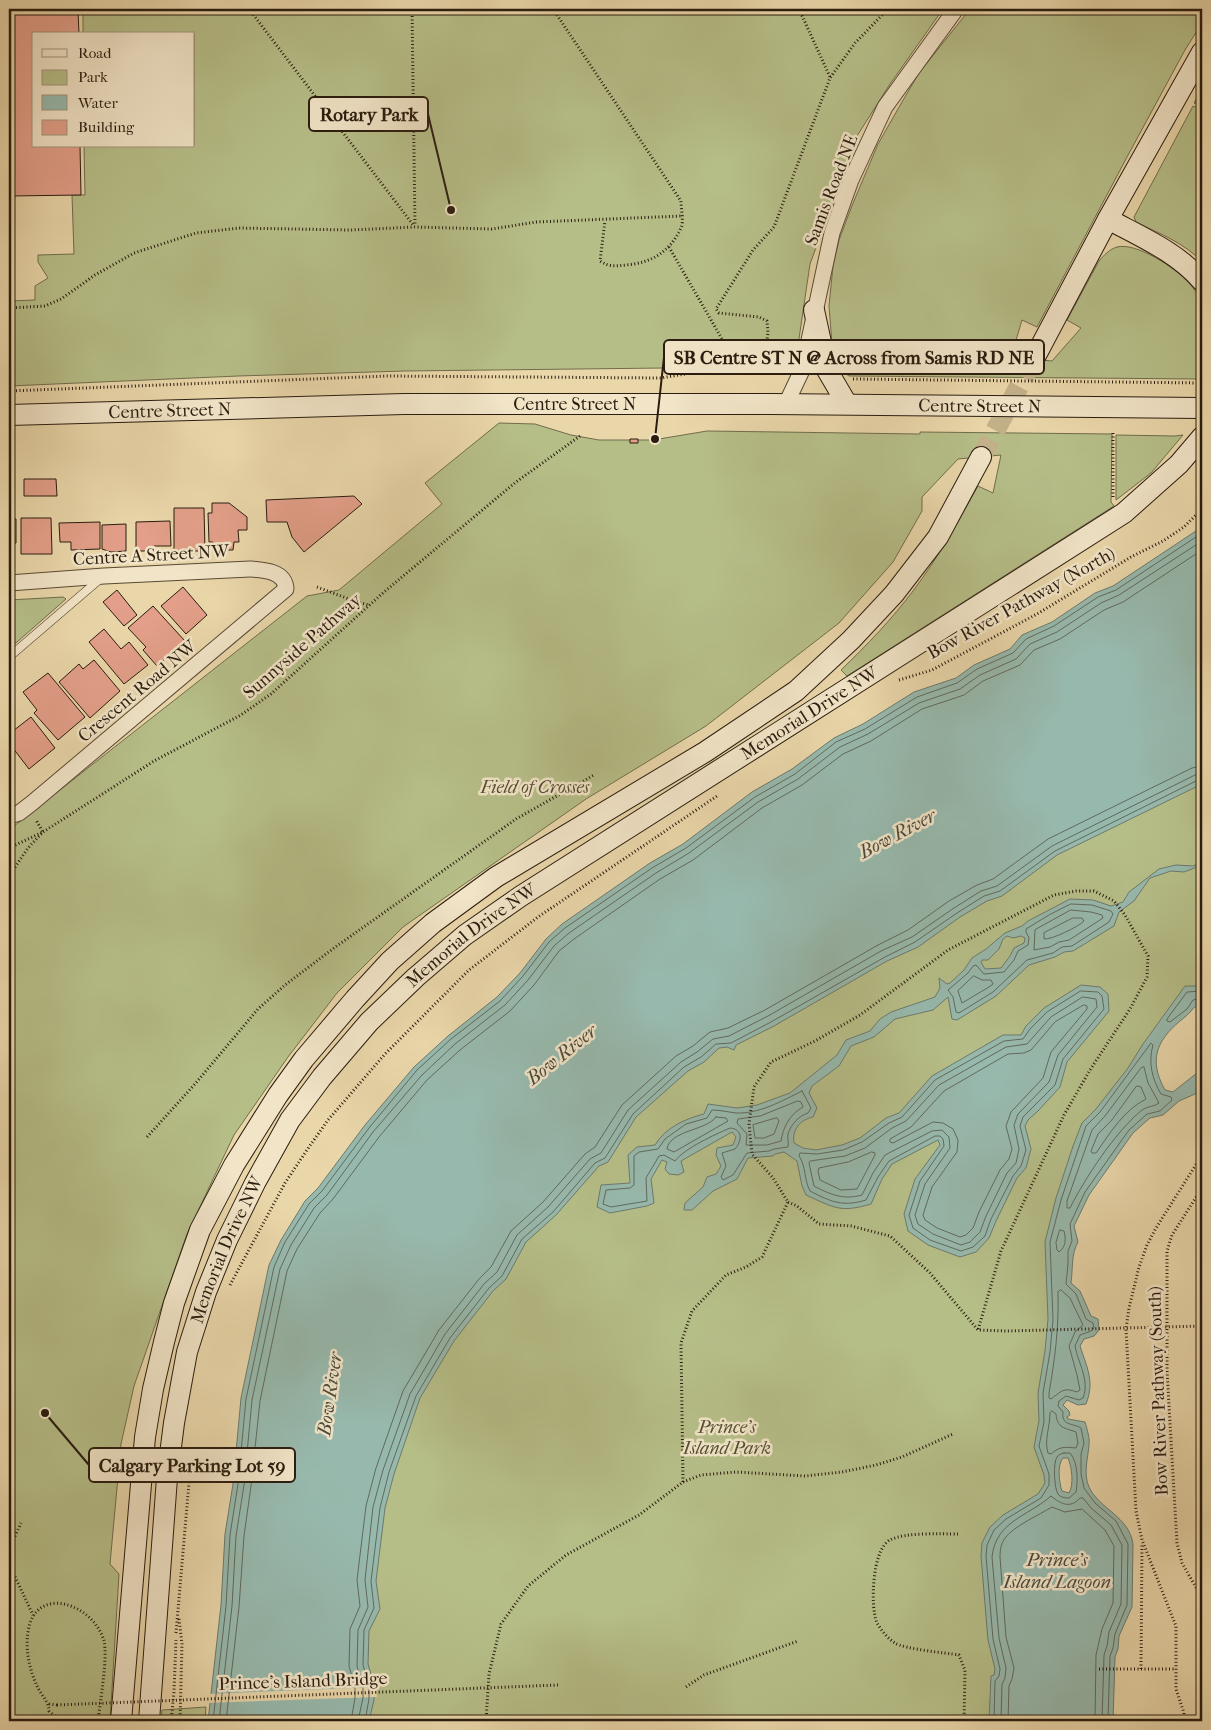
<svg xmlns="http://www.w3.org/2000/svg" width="1211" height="1730" font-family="'IM FELL French Canon',serif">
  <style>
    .green { fill: #b6be88; stroke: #706d4c }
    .water { fill: #97b9ad; stroke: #6b7a6e; fill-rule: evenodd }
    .pier { fill: #e9d6a9 }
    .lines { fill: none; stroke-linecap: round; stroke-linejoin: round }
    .shore { stroke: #606a5e; stroke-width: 1 }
    .building { fill: #e39f89; stroke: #2a1c0f }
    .secondary-tunnel { stroke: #c3b18a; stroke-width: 20; stroke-dasharray: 20 10; stroke-linecap: butt }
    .service-casing { stroke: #5a4a36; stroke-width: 9 }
    .minor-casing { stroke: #5a4a36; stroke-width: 17 }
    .secondary-casing { stroke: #2a1c0f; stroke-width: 22 }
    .path { stroke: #2a1c0f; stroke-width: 3; stroke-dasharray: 1 2.5; stroke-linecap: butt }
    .service { stroke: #f1e4c7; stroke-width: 8 }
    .minor { stroke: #f1e4c7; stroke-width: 15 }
    .secondary { stroke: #f1e4c7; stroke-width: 20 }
    .path-bridge { stroke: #2a1c0f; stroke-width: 3; stroke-dasharray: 1 2.5; stroke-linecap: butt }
    .labels { text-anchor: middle; stroke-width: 5; stroke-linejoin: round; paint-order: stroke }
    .street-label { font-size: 18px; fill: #2a1c0f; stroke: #f1e4c7 }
    .park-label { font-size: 18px; font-style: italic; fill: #544d33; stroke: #f1e4c7 }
    .water-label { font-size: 19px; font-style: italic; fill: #4b4b3e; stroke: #f1e4c7 }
    .leader { fill: none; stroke: #2a1c0f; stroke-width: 2 }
    .callout-dot { fill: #2a1c0f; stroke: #f1e4c7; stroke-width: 2 }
    .callout { fill: #f1e4c7; stroke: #2a1c0f; stroke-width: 2 }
    .callout-label { font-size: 19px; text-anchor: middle; font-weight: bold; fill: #2a1c0f }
  </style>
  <rect width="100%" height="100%" fill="#e9d6a9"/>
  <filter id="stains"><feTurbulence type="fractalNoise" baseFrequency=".004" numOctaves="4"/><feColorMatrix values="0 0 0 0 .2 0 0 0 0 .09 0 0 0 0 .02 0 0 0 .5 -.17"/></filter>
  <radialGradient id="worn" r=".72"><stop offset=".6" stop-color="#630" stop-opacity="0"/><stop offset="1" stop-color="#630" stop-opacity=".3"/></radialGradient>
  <path class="green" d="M83 9H943L890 84 857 136 810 264 796 359 789 366C747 368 706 365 664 368L405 371 238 376 9 386V301L35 300V286L48 278 38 262V255L74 254 72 195H85L84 146H194V34H83Z
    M970 9H1202V23L1185 50 1127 157 1037 327 1022 320 1011 357 1052 361 1081 328 1067 320 1099 261C1104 255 1110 249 1117 247 1136 242 1176 268 1188 282 1195 289 1199 297 1202 305V379L849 376 843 372 838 359 831 357 832 344 829 306 833 266 839 240 851 208 878 144 902 102 919 73Z
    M1202 88V262C1185 243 1158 233 1136 222L1134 217 1193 106 1198 108 1199 105 1194 103Z
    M499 423 535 424 571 435 599 440H653L707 431 920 434V432L1112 434 1111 502 1114 506 847 676 841 670C867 645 892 619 913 591 938 558 958 522 978 486L993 493 1001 455 958 459 922 497V511L893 562 839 623 706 726 586 799 403 927 337 993 288 1057 234 1135 187 1234 134 1386 121 1444 110 1564 119 1574 110 1721H9V830L307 596 339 590 442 504 425 483Z
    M1116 435 1175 436 1183 435 1151 473 1116 500Z
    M63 597 66 599 9 649V600Z
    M1202 775V998L1173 1016 1062 1199 1054 1465 1003 1721H360L363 1639 380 1507 416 1393 498 1265 632 1113 718 1042 1055 851Z
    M206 1707 205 1721H161L162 1710Z"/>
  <path class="water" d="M1202 527V784L1057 855 1002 896 987 901 960 917 918 947 887 961 774 1026 736 1045 734 1050 727 1047 719 1048 704 1062 688 1071 636 1117 608 1162 599 1166 556 1215 526 1242 506 1279 493 1291 454 1341 420 1398 394 1474 385 1508 376 1581 380 1609 369 1631 368 1664 374 1685V1700L369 1721H208L221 1605 225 1534 233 1484 241 1398 269 1265 281 1240 305 1201 318 1188 365 1125 414 1067 448 1036 497 997 520 973 546 939 562 924 650 863 683 844 752 792 792 769 834 738 863 724 914 692 956 678 974 665 1010 649 1022 635 1052 622 1095 593 1113 586Z
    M1202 862V865L1184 872 1171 871 1150 878 1134 901 1119 912 1114 926 1073 951 1064 952 1055 957 1029 965 996 996 957 1020 952 1019 948 997 933 1010 895 1019 874 1037 851 1046 839 1066 812 1086 809 1093 817 1108 813 1117C800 1120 792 1129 794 1143L803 1148 816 1150 842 1145 860 1138 886 1118 899 1113 932 1076 1003 1035H1021L1026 1026 1044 1008 1081 985 1100 987 1108 994 1109 1011 1067 1062 1060 1087 1038 1111 1028 1120 1025 1126 1031 1149 1026 1168 1017 1178 996 1221 989 1238 976 1252 960 1257 928 1245 908 1231 904 1214 915 1179 940 1145 938 1140 892 1164 882 1179 871 1204C840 1213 835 1208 806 1195L802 1186 797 1161 784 1152 775 1154 773 1156 748 1158 737 1179 713 1191 692 1210H684L685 1203 703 1187 707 1177 716 1174 721 1166 716 1155 717 1148 733 1145 736 1137 732 1132 681 1161 684 1172 678 1175 669 1174 665 1169 667 1162 662 1160 651 1179 654 1203 647 1206 610 1213 597 1207 601 1185 630 1183 628 1155 637 1147 655 1145C666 1127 685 1119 704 1114L708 1104 737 1108 757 1105 790 1093 837 1055 846 1040 870 1031 880 1019 891 1012 935 997 940 988 939 978 947 984 950 983 964 970 972 958 986 949 1005 933 1022 926 1028 921 1070 899 1093 900 1111 906 1123 902 1129 892 1159 869 1176 865 1193 866ZM1007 936 1013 938 1021 936 1025 938 1024 943 1014 948 1010 956 1001 968 985 969 981 962 982 960H988L999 949 1003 939Z
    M1185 986H1202V1002C1195 1005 1191 1012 1185 1017 1158 1038 1147 1058 1165 1090L1173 1092 1202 1069V1091L1179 1101 1163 1115 1150 1118 1133 1133 1089 1195 1074 1226 1078 1242C1071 1254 1073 1269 1071 1283L1080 1291 1091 1316 1098 1319 1099 1330 1094 1336 1084 1339 1080 1346C1087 1368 1095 1381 1086 1404L1078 1405 1067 1400 1063 1405 1069 1411 1070 1415 1067 1417 1068 1419 1085 1422C1087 1429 1090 1438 1089 1445 1088 1458 1083 1474 1089 1487 1099 1509 1129 1516 1133 1544L1132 1607 1119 1636 1118 1649 1115 1657 1113 1721H989L991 1676 994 1675 995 1669 988 1640 981 1556 982 1543 990 1527 1003 1515 1038 1494 1045 1483 1044 1475 1034 1447 1039 1421 1038 1393 1045 1351 1048 1319 1045 1242 1056 1198 1073 1146 1082 1123 1096 1109 1128 1068 1143 1044ZM1063 1458H1068C1072 1467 1074 1485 1069 1493L1062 1491C1059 1482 1057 1465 1063 1458Z"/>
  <path class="pier" d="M376 1687 377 1697 207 1703 208 1694Z"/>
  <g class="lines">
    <path class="shore" d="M1071 904 1092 905 1111 911 1113 914 1109 922 1072 946 1062 947 1053 953 1027 960 993 992 959 1013 956 1012 953 997 948 990 968 973 973 966 976 965 984 974 1004 972 1014 960 1018 951 1028 945 1029 938 1026 932V929L1049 915Z
      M1071 910 1091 912 1102 915 1103 918 1069 940 1059 942 1050 947 1034 950 1035 930Z
      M1073 918H1082L1084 921C1078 927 1051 940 1044 939V933Z
      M974 976 982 980H991L993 984 989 987 962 1003 958 991Z
      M1081 991 1098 992 1102 996 1104 1009 1063 1059 1055 1085 1023 1117 1020 1126 1026 1150 1021 1166 1013 1176 991 1219 985 1236 973 1247 961 1251 930 1240 913 1228 909 1215 920 1181 944 1146 943 1139 940 1136H935L889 1161 878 1177 866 1200C843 1207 831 1202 810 1191 804 1180 806 1166 799 1156L800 1153 817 1154 843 1150 862 1142 889 1123 902 1117 935 1080 1004 1041 1023 1039 1030 1029 1047 1012Z
      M1202 991 1187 992 1167 1019V1021L1170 1022 1187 1009 1193 1000 1202 998
      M1083 997 1096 999 1097 1007 1058 1055 1049 1082 1018 1114 1014 1125 1019 1149 1016 1163 1007 1173 986 1216 980 1232 970 1242 961 1245 933 1234 918 1224 915 1215 925 1184 950 1148 949 1137 942 1130 932 1131 885 1155 873 1173 862 1195C844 1200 831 1195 814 1186L809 1163 810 1161 845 1156 865 1148 892 1128 906 1121 939 1085 1006 1047 1027 1044 1051 1017Z
      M1084 1005 1087 1006V1009L1051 1052 1043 1078 1011 1112 1006 1126 1012 1149 1009 1159 1000 1170 979 1212 973 1228 966 1235 960 1237 937 1228 925 1220 923 1215 932 1187 957 1152 958 1140 953 1129 943 1123 933 1122 893 1143 890 1142V1139L911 1127 944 1091 1008 1054 1024 1053 1031 1050 1055 1022Z
      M1144 1067 1148 1083 1159 1103C1154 1107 1147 1106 1142 1110 1116 1131 1085 1178 1070 1208H1067V1201L1092 1130 1105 1116 1141 1068Z
      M1137 1086 1141 1087 1146 1099C1124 1110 1110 1133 1096 1153H1092L1091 1151 1098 1134 1111 1121Z
      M802 1091 811 1108 808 1113C799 1116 791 1124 788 1134 787 1139 789 1143 788 1147L774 1149 769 1151 747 1153 733 1175 723 1180 721 1177 726 1166 722 1153 735 1149C742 1141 743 1129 730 1128 714 1135 685 1148 675 1161L664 1155 659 1156 646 1178 647 1201 611 1207 603 1204 606 1190 630 1188 634 1185V1156L639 1152 658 1149 665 1139 686 1124 707 1118 712 1110C720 1110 728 1112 736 1113 759 1114 782 1101 802 1091Z
      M798 1101 801 1102 803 1107C790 1114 783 1127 781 1141L767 1145H746L747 1134 737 1123 738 1119 760 1116Z
      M716 1117 726 1118 728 1121 674 1152 667 1149C670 1130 706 1131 716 1117Z
      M777 1118 779 1121 774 1134 764 1138H755L753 1125Z
      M872 1152 875 1153V1155L857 1189 841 1190 820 1180 818 1171 819 1168 848 1162Z
      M1060 1230 1064 1231C1066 1239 1066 1247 1059 1252L1057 1250 1056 1243Z
      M1061 1290 1070 1298 1083 1325 1075 1332 1069 1346 1077 1375 1080 1390 1077 1392C1063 1387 1062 1391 1051 1399L1049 1398V1393C1055 1359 1059 1327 1058 1292Z
      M1052 1411 1056 1414C1057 1428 1065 1428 1076 1432L1078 1443 1076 1448C1065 1447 1060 1446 1051 1454L1048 1453C1044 1440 1050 1427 1050 1413Z
      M1064 1453H1070C1078 1462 1078 1481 1076 1492L1069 1498C1064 1498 1060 1497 1058 1494 1054 1488 1053 1462 1057 1457 1059 1454 1061 1454 1064 1453Z
      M213 1721 226 1606 230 1535 238 1484 246 1399 274 1267 285 1242 309 1204 322 1191 369 1128 417 1070 451 1039 500 1001 523 976 549 942 565 928 652 868 686 848 755 797 795 774 836 742 865 729 917 697 957 683 977 669 1013 653 1026 639 1054 626 1098 597 1116 590 1202 533
      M219 1721 232 1606 236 1536 244 1485 252 1400 280 1269 291 1245 314 1208 327 1195 373 1132 422 1075 455 1044 505 1005 528 980 554 946 569 933 656 873 689 853 758 802 798 779 840 747 868 734 919 703 960 689 980 675 1016 659 1030 644 1057 632 1101 603 1119 595 1202 541
      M226 1721 239 1607 244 1536 251 1486 260 1401 287 1271 297 1249 320 1213 333 1199 379 1137 427 1080 460 1050 510 1011 534 985 559 951 574 939 660 879 693 860 762 808 802 785 843 754 871 741 922 709 964 695 983 681 1020 665 1034 650 1060 639 1104 610 1123 602 1202 550
      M351 1721 355 1698V1688L349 1666 350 1629 360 1606 357 1580 366 1506 376 1468 403 1391 439 1330 479 1279 491 1267 511 1231 543 1202 585 1154 595 1147 622 1105 676 1056 693 1046 710 1032 728 1028 765 1010 878 945 908 930 949 901 977 885 993 879 1048 839 1192 768 1202 766
      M358 1721 363 1698V1687L357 1666 358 1630 368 1607 365 1580 373 1507 383 1470 410 1394 445 1334 484 1284 497 1272 517 1235 548 1207 590 1159 601 1153 628 1110 681 1062 697 1052 713 1039 729 1036 768 1016 881 951 912 937 954 908 981 891 997 886 1052 846 1195 775 1202 773
      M365 1721 369 1699V1686L363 1665 364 1630 374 1608 371 1581 380 1508 389 1472 416 1396 450 1338 489 1288 502 1276 522 1239 553 1212 595 1163 605 1158 633 1114 684 1067 701 1057 716 1044 731 1043 771 1022 885 957 915 942 957 913 984 896 1000 891 1055 851 1198 780H1202
      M994 1721 995 1681 999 1676 1000 1669 993 1639 986 1556 987 1545 994 1530 1006 1519 1041 1498 1049 1485V1474L1039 1446 1044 1422 1043 1393 1050 1352 1053 1320 1050 1242 1061 1200 1086 1126 1100 1112 1151 1043 1153 1045C1148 1062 1152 1079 1161 1094L1171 1097 1172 1100 1160 1111 1147 1114 1129 1130 1085 1192 1070 1224 1072 1241 1068 1251V1264L1066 1284 1076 1294 1086 1319 1093 1323 1094 1328 1091 1331 1080 1335 1075 1346C1078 1363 1090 1380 1083 1398L1079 1400 1066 1396 1059 1401 1058 1406 1063 1412C1061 1426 1073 1423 1081 1428L1084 1443 1081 1454V1474L1084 1488 1095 1503 1116 1521 1128 1544 1127 1605 1115 1634 1113 1648 1110 1656 1108 1721
      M1001 1721 1002 1684 1005 1678 1006 1668 999 1638 992 1557C996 1521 1027 1517 1051 1496 1061 1504 1070 1509 1080 1498H1083L1091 1508 1111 1525 1122 1545 1121 1604 1109 1632 1107 1646 1104 1655 1102 1721
      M1008 1721 1009 1686 1012 1679 1014 1668 1006 1637 1000 1557C1000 1550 1001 1544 1005 1538 1014 1526 1039 1515 1052 1507L1065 1512 1082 1509 1105 1530 1114 1546 1113 1603 1102 1629 1096 1655 1095 1721"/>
  </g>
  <path class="building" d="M78 10 79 34H34V146H80L81 195 9 196V11Z
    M630 439H638V443H630Z
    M24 479H56L57 496H24Z
    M354 496 362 504 304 552 292 537 287 522H267L266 500Z
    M212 503H229L247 517V530H238L239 542H234L233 550H213V542H209L208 513H212Z
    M174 508H204L205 551H181V554L174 553Z
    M21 518H51L52 554H21Z
    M9 519H16V543H9Z
    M170 521 171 546H154V551H136V522Z
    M100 522V549L71 550V542H60L59 523Z
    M126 524V551L111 552 102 549V525Z
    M183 587 207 615 186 634 161 606Z
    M117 590 137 615 124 626 103 602Z
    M153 606 185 641 157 666 143 650 146 647 128 628Z
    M104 629 121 649 129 642 148 665 124 684 89 642Z
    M94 660 120 691 90 718 59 682 79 664 83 669Z
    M48 673 85 717 58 740 34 713 37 710 23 692Z
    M31 717 55 748 29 769 9 743V734Z
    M1197 1251H1202V1307H1198Z"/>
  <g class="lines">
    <path class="secondary-tunnel" d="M981 457 1035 357"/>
    <g class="service-casing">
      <path id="service" d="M9 657 100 579"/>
    </g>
    <g class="minor-casing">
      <path id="minor" d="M786 404 803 368 832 233 851 180 885 107 956 9
        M9 583 104 576 250 569C264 570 285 571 286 589L32 803 19 813 9 816"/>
    </g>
    <g class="secondary-casing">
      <g id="secondary">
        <path d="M1108 219C1141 237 1177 252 1202 281"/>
        <path d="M814 310 827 370 847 404"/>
        <path d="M1035 357 1108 219 1202 52"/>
        <path id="s1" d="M9 415 404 404H771L1202 408"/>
        <path d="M121 1721 145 1437 153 1389 164 1342 174 1303 200 1230 234 1165 278 1095 304 1059 355 999 390 961 433 923 496 877 705 752 796 691 851 640 894 594 938 537 981 457"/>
        <path id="s2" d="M149 1721 167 1478 174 1423 187 1352 206 1292 227 1240 255 1183 290 1120 322 1077 369 1022 416 977 465 935 521 896 1124 513 1179 464 1202 437"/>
      </g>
    </g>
    <path class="path" d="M249 9 414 226
      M412 9 415 226
      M553 9 681 201C681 209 684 221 681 228 670 252 651 263 626 265 616 266 609 267 600 261L605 221
      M793 9 802 15
      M799 9 830 77
      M669 247 741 372 766 346
      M9 308 45 306 61 299 95 275 134 253 196 233 239 228 351 230 415 227 492 229 536 222 682 216
      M789 361 766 346 768 333 767 321 759 317 719 313 716 309 753 250 774 227 830 78 855 43 888 9
      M853 379 1202 383
      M9 391 387 376 661 378 691 373 785 370
      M1113 497V431
      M1198 513 1202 487
      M317 587 357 602 369 605
      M899 680 932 670 1037 614 1131 557 1163 541 1184 527 1198 513 1202 511
      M9 848 43 832 36 820
      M9 876 28 848 43 832 154 761 241 715 271 694 384 592 516 482 580 436
      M147 1137 195 1084 258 1009 285 985 334 948 516 819 594 775
      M1202 1188 1172 1235 1167 1251V1371L1177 1543 1182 1563 1202 1598
      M788 1202 797 1206 819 1224 851 1226 890 1236 930 1273 978 1330 1007 1331 1202 1326
      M230 1285 285 1183 309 1147 328 1120 385 1054 469 970 538 917 717 796
      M683 1482 701 1475 736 1472 805 1476 842 1472 876 1465 902 1457 953 1434
      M958 1534C941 1534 905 1532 890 1540 872 1549 870 1607 877 1623 881 1630 888 1639 895 1643 904 1649 946 1653 959 1655L965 1670 964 1721
      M9 1549 21 1523
      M9 1564 33 1615
      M179 1619 182 1644 180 1721
      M176 1633 192 1448
      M1099 1669H1176
      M1141 1669 1142 1543
      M686 1687 704 1675 798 1641
      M49 1704 57 1705
      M60 1721 49 1711C49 1702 42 1696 38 1688 30 1672 25 1650 28 1632 35 1583 94 1604 104 1641 108 1656 100 1703 98 1721
      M171 1721 174 1692 176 1640
      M486 1721 489 1674 501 1624 528 1586 566 1555 639 1515 683 1482 681 1343 692 1311 726 1275 746 1267 762 1257 788 1202 773 1178 752 1154 749 1124 754 1087 771 1062 815 1041 860 1015 948 950 1054 895 1076 891H1094L1114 901 1125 915 1148 956 1147 977 1130 1009 1090 1070 1064 1115 1001 1251 978 1330
      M1184 1721V1713L1176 1689V1626L1142 1540 1136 1511 1126 1329 1129 1308 1139 1267 1147 1245 1156 1228 1202 1155"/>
    <use href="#service" class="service"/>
    <use href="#minor" class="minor"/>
    <use href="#secondary" class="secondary"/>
    <path class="path-bridge" d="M57 1705 558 1685"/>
  </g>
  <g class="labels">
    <g class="street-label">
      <text transform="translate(831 190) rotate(-69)" y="6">Samis Road NE</text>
      <text dy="6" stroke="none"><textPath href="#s1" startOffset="566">Centre Street N</textPath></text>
      <text dy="6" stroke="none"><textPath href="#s1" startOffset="971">Centre Street N</textPath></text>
      <text dy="6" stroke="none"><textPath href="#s1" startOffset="161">Centre Street N</textPath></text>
      <text transform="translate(151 555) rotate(-3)" y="6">Centre A Street NW</text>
      <text transform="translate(1021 603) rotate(-29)" y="6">Bow River Pathway (North)</text>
      <text transform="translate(302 646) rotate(-41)" y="6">Sunnyside Pathway</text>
      <text transform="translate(137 691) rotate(-40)" y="6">Crescent Road NW</text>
      <text dy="6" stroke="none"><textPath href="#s2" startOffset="1291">Memorial Drive NW</textPath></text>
      <text dy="6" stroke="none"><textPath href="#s2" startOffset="886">Memorial Drive NW</textPath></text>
      <text dy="6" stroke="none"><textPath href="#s2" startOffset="481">Memorial Drive NW</textPath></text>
      <text transform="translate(1158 1391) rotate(-92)" y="6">Bow River Pathway (South)</text>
      <text transform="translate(303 1681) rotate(-2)" y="6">Prince's Island Bridge</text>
    </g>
    <g class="park-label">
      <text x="535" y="793">Field of Crosses</text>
      <text x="727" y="1433">Prince's<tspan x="727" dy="21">Island Park</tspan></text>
    </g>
    <g class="water-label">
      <text transform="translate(897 833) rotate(-28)" y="7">Bow River</text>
      <text transform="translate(561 1054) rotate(-39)" y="7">Bow River</text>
      <text transform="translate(329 1394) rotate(-82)" y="7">Bow River</text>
      <text x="1057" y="1566">Prince's<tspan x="1057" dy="22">Island Lagoon</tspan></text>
    </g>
  </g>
  <path class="leader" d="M451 210L428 114M655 439L664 357M45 1413L89 1465"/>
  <g class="callout-dot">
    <circle cx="451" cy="210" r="5"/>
    <circle cx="655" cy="439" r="5"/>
    <circle cx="45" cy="1413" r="5"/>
  </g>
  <g class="callout">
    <rect x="309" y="97" width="119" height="34" rx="5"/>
    <rect x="664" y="340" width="380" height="34" rx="5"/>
    <rect x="89" y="1448" width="206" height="34" rx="5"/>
  </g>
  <g class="callout-label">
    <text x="369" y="121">Rotary Park</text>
    <text x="854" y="364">SB Centre ST N @ Across from Samis RD NE</text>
    <text x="192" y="1472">Calgary Parking Lot 59</text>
  </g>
  <rect width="1211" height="1730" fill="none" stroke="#e9d6a9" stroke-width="30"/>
  <rect x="10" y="10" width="1191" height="1710" fill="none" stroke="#2a1c0f" stroke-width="2.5"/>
  <rect x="15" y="15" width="1181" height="1700" fill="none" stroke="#2a1c0f"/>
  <rect x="32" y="32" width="162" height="115" fill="#f1e4c7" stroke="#a1947d"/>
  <rect x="42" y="49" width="25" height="8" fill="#f1e4c7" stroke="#a1947d"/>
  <text x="78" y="58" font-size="15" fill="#2a1c0f">Road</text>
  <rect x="42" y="70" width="25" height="15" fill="#b6be88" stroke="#a1947d"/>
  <text x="78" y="82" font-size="15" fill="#2a1c0f">Park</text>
  <rect x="42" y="95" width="25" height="15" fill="#97b9ad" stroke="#a1947d"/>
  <text x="78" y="108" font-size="15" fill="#2a1c0f">Water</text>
  <rect x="42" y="120" width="25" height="15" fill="#e39f89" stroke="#a1947d"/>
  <text x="78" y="132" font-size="15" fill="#2a1c0f">Building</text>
  <rect width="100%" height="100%" filter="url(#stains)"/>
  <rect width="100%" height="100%" fill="url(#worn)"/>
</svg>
